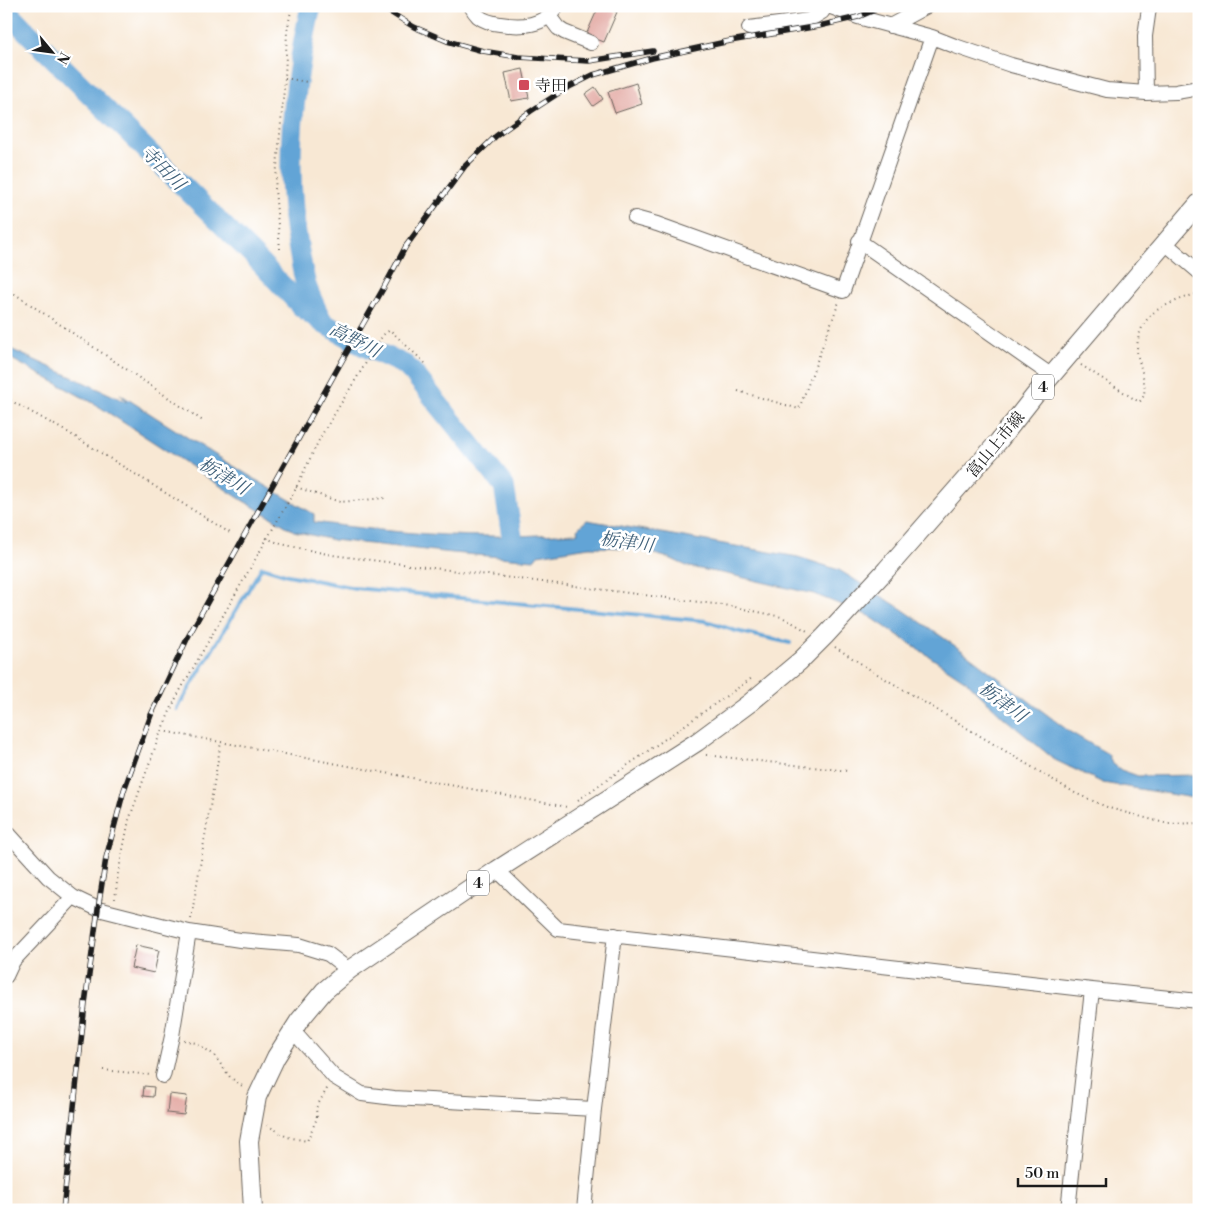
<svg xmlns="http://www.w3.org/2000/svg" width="1205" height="1216" font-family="'Libre Bodoni','Noto Serif JP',serif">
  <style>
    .water { fill: #62a4d6; stroke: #3f6079 }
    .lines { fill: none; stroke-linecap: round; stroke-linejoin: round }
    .stream { stroke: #62a4d6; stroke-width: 4 }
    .river { stroke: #62a4d6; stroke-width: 21 }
    .building { fill: #e5afa9 }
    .minor-casing { stroke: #69635c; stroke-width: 16 }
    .major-casing { stroke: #69635c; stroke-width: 20 }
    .path { stroke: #69635c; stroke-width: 2; stroke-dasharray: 1 4; stroke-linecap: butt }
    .minor { stroke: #fff; stroke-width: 14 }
    .major { stroke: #fff; stroke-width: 18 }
    .rail-casing { stroke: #1c1c1c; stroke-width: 5.5 }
    .rail { stroke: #fff; stroke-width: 4; stroke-dasharray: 11; stroke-linecap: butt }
    .poi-dot { fill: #d1495b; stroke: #fff; stroke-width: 2 }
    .labels { text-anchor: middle; stroke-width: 5; stroke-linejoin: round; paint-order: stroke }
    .shield { fill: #fff; stroke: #606060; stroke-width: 1 }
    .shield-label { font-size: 15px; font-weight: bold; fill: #1c1c1c }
    .poi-label { font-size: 16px; fill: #1c1c1c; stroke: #fff; text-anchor: start }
    .street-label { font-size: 16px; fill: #1c1c1c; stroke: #fff }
    .water-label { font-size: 18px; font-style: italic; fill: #3f6079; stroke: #fff }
  </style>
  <rect width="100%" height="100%" fill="#fff"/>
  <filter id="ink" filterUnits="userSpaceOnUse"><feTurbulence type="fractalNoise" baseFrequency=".02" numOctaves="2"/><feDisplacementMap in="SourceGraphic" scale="10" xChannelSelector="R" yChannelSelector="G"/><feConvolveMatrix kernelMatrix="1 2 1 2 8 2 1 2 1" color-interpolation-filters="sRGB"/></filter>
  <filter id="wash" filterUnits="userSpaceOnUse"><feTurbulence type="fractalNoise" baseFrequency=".0096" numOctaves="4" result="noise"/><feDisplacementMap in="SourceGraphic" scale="20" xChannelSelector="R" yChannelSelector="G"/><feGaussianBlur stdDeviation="1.12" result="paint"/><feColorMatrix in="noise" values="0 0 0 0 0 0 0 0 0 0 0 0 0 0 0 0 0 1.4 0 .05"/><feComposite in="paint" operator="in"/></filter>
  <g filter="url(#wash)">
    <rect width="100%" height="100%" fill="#f8e8d4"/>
    <path class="water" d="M6 347 127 402 120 394C184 436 248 476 314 514V522C372 530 431 536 490 536 519 537 549 534 578 533L577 529 587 520 798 557 839 570 902 609 964 652 1070 732 1108 754 1112 763 1121 770 1138 776 1199 775V799L1103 783 1055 760 1003 717 966 681 869 616 814 594 727 574 689 567 669 558 632 548 589 547 538 555 534 560 453 553 333 540 294 531 242 500 95 404 6 356Z"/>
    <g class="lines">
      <path class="stream" d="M177 709 262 567 288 575 355 588 706 621 736 631 790 643"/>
      <path class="river" d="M311 6C293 87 283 170 299 251 301 262 303 274 306 285 310 297 316 308 321 320
        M6 10 26 31 255 257 302 307 323 323 366 347 405 365 415 375 504 486 513 543"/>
    </g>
    <g id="blocks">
      <path class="building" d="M599 6H604L617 12 604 42 586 35Z
        M523 69 529 98 511 101 505 73Z
        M636 83 642 104 615 113 608 92Z
        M595 87 603 99 593 106 585 94Z
        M136 945 159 950 154 973 131 968Z
        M144 1086 154 1087 153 1097 143 1096Z
        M169 1094 187 1096 184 1115 167 1113Z"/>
    </g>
  </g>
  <g filter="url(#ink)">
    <use href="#blocks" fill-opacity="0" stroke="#69635c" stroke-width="1"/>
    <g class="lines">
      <g class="minor-casing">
        <path id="minor" d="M471 6C473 10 475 13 478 16 484 21 492 23 500 24 521 27 544 27 557 6
          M828 6 858 17 932 37 955 46 1011 65 1107 90 1146 93 1176 92 1199 88
          M549 16 558 28 564 32 591 43
          M890 26 927 6
          M749 28 809 20 822 12 826 6
          M1146 93 1145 36 1149 8V6
          M635 218 657 224 843 291 932 37
          M859 241 1052 376
          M1165 243 1199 272
          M6 831 48 877 73 897 98 909 189 932 240 940 299 945 328 954 349 970
          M497 870 558 929 1092 990 1199 1001
          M6 976 13 961 73 897
          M293 1031 334 1077 362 1094 394 1098 594 1109
          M163 1076 172 1036 189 932
          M584 1210 594 1109 615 935
          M1068 1210 1092 990"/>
      </g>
      <g class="major-casing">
        <path id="major" d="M253 1210 249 1141 257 1097 276 1057 299 1021 324 991 349 970 497 870 697 742 751 702 800 661 825 636 886 570 998 442 1035 395 1199 203"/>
      </g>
      <path class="path" d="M285 78 307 82
        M280 249 275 189 285 78 287 31 292 6
        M6 288 203 421
        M1081 365 1139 402C1152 393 1138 363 1137 351 1137 336 1142 323 1153 313 1163 305 1186 297 1199 293
        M738 391 799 409 839 302
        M6 398 69 433 230 533
        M296 487 340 502 385 498
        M266 538 281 544 332 555 730 606 782 617 809 632
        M835 647 874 672 1075 793 1109 808 1168 824 1199 823
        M162 731 567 807
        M706 755 848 771
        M578 800 752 678
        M115 899 118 874 129 820 161 731 177 696 295 490 321 436 383 335 390 330 426 364
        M191 919 221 742
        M184 1040 196 1043 213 1054 230 1077 245 1088
        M103 1070 151 1075
        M267 1125 287 1137 307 1141 317 1118 316 1108 328 1087"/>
      <use href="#minor" class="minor"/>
      <use href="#major" class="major"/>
      <g class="rail-casing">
        <path id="rail" d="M380 6 414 27 447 41 483 51 518 57 589 61 653 51
          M63 1210 85 1004 98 909 106 858 124 790 151 715 188 637 339 366 383 289 406 246 465 166 496 136 531 111 565 89 593 75 652 58 730 41 819 26 858 17 884 6"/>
      </g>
      <use href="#rail" class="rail"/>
    </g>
  </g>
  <rect class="poi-dot" x="518" y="79" width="12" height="12" rx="2.5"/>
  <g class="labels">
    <g class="shield">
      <rect x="1032" y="374.5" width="22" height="25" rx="4"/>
      <rect x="467" y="870.5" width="22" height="25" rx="4"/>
    </g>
    <g class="shield-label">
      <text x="1043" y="392">4</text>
      <text x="478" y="888">4</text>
    </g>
    <g class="poi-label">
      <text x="535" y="91">寺田</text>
    </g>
    <g class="street-label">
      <text transform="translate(995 444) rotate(-50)" y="6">富山上市線</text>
    </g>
    <g class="water-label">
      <text transform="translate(163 168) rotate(45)" y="6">寺田川</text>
      <text transform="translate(355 340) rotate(27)" y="6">高野川</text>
      <text transform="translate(224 476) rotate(31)" y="6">栃津川</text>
      <text transform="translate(627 542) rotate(8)" y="6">栃津川</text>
      <text transform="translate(1003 702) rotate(37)" y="6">栃津川</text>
    </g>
  </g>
  <rect width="1205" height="1216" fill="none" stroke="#fff" stroke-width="25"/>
  <g transform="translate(52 52) rotate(119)" stroke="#ffffff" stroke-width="4" paint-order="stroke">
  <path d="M0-4L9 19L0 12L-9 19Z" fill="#1c1c1c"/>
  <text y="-8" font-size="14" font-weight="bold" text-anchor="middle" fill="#1c1c1c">N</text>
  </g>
  <path d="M1018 1178v8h88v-8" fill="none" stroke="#1c1c1c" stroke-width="2.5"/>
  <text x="1025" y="1178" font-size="15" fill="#1c1c1c" stroke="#ffffff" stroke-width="4" paint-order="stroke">50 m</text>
</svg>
